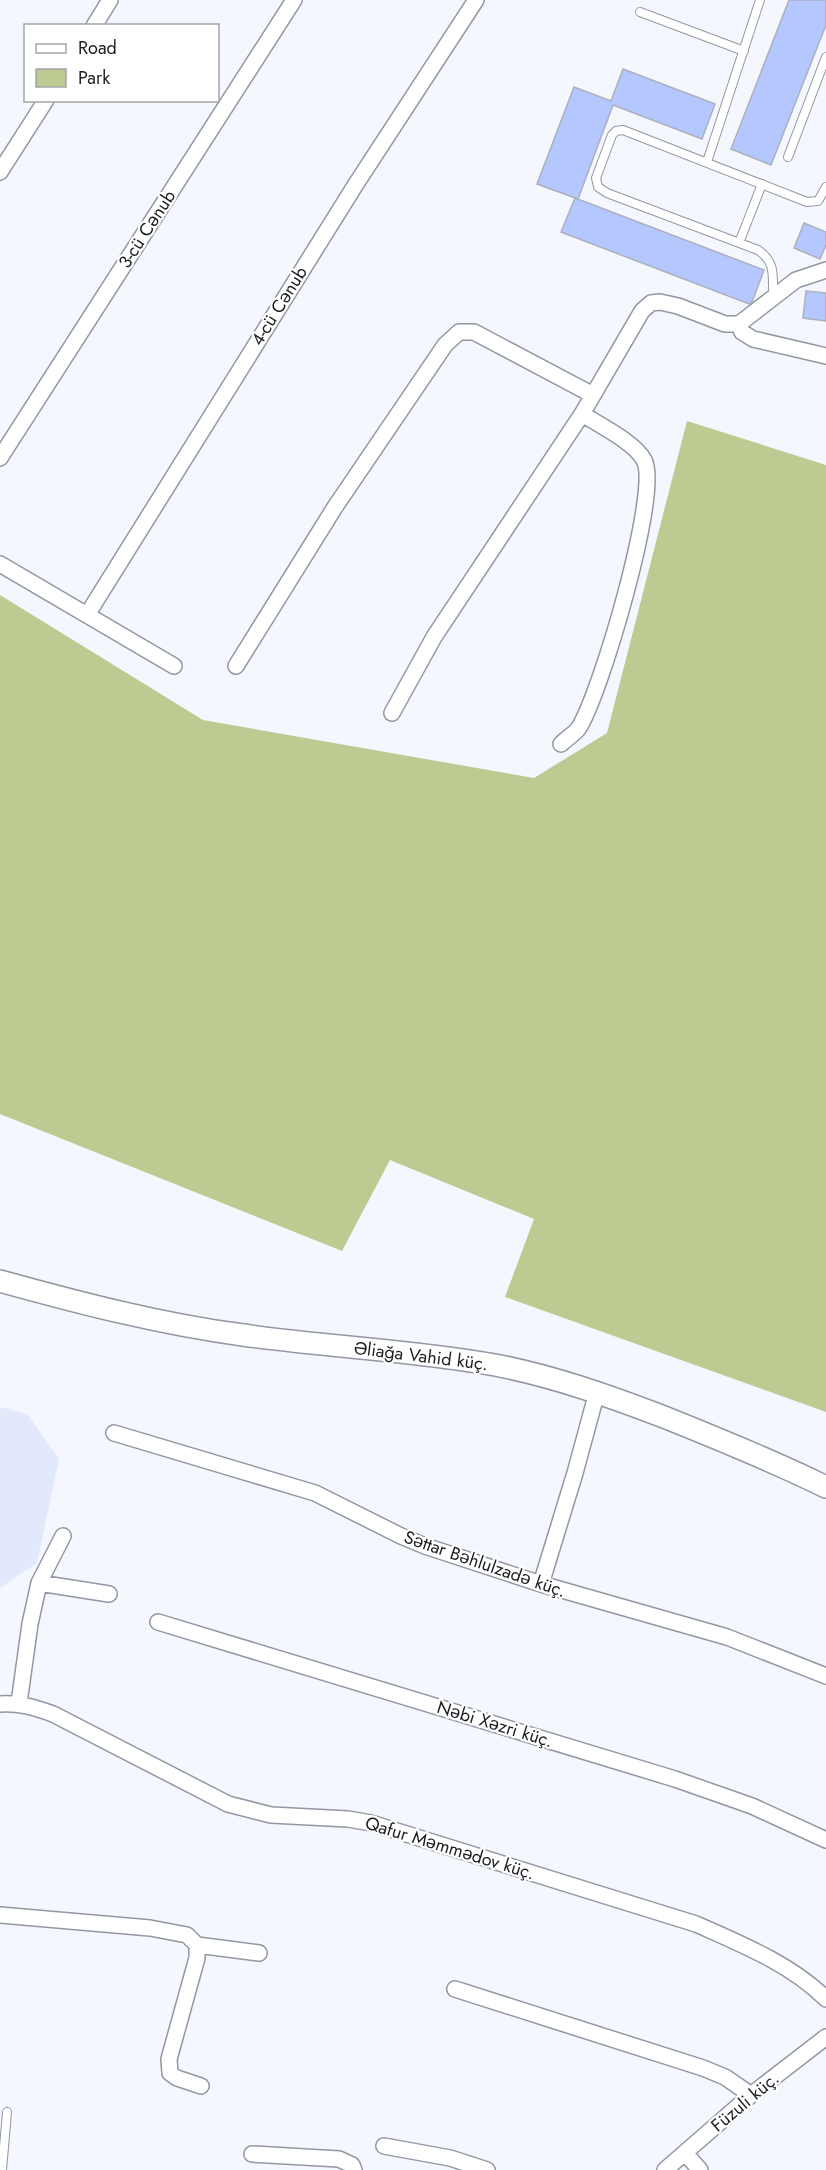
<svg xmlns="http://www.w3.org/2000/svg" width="826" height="2170" font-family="Jost,sans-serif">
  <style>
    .built { fill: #e2e9fd }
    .green { fill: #bdcb93 }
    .building { fill: #b4c7fe; stroke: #abb0bc; stroke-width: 1.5 }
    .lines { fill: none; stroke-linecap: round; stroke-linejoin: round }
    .lane-casing { stroke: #9397a3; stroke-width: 10 }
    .street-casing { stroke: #9397a3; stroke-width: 18 }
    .secondary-casing { stroke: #9397a3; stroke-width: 24 }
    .lane { stroke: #fff; stroke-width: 8 }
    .street { stroke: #fff; stroke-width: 15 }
    .secondary { stroke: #fff; stroke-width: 21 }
    .labels { text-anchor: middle; stroke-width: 4.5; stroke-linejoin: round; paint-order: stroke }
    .street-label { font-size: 18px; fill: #1c1d22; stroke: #fff }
  </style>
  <rect width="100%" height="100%" fill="#f4f7fe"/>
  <path class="built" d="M0 1407 27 1414 59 1459 37 1563 0 1588Z"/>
  <path class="green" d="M687 421 826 465V1412L505 1297 534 1219 390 1160 342 1251 0 1114V595L203 720 534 778 607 733Z"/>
  <path class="building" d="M789 0H826V25L771 165 731 149Z
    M623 69 715 104 702 139 613 105 578 199 537 184 574 87 611 101Z
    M575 198 764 270 752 302 749 304 561 232Z
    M804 223 826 232V245L820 259 794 248Z
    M806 291 826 293V321L803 318Z"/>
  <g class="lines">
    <g class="lane-casing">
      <path id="lane" d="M640 12 744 51
        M788 157 826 57
        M707 162 760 0
        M739 243 762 184
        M773 289C773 272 774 261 758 250L607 193 598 187 596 178 612 135 616 131 623 130 807 202 818 201 826 187
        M2 2170 7 2112"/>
    </g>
    <g class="street-casing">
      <path id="street" d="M94 26 110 0
        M0 172 46 100
        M739 324 742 332 753 339 826 356
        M0 458 294 0
        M0 564 174 666
        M87 615 356 184 476 0
        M236 666 335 507 445 345 459 332H474L593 395
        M392 713 434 637 582 414 642 311 651 303 660 302 678 306 725 324H739L796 280 826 270
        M561 744C566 739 574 734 578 729 600 697 661 490 644 460 635 443 600 425 582 414
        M114 1433 315 1493 401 1536 425 1546 541 1584 727 1637 826 1676
        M39 1583 109 1594
        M541 1584 575 1473 597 1392
        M158 1622 675 1779 752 1806 826 1840
        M19 1703 30 1624 39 1583 63 1536
        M0 1704C20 1703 34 1707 53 1714L228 1804 271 1815 348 1819 371 1823 696 1924C741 1944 791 1964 826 1999
        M0 1915 150 1928 187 1935 197 1945V1958L169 2059 170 2073 177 2078 201 2086
        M197 1945 259 1953
        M455 1989 703 2068 725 2077 751 2095
        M384 2146 450 2158 487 2170
        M685 2153 700 2170
        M252 2154 339 2159 352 2165 354 2170
        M665 2170 751 2095 826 2037"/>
    </g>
    <g class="secondary-casing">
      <path id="secondary" d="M0 1281C80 1303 160 1324 243 1335 327 1347 412 1350 495 1365 553 1376 609 1396 664 1417 719 1439 773 1461 826 1487"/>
    </g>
    <use href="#lane" class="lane"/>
    <use href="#street" class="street"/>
    <use href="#secondary" class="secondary"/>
  </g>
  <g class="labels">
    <g class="street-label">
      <text transform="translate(147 229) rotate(-57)" y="6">3-cü Cənub</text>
      <text transform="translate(279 306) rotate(-58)" y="6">4-cü Cənub</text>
      <text transform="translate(421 1356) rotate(7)" y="6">Əliağa Vahid küç.</text>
      <text transform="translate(485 1564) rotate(19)" y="6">Səttar Bəhlulzadə küç.</text>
      <text transform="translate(495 1724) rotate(17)" y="6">Nəbi Xəzri küç.</text>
      <text transform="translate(450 1848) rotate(17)" y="6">Qafur Məmmədov küç.</text>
      <text transform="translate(745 2102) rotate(-40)" y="6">Füzuli küç.</text>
    </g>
  </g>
  <rect x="24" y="24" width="195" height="78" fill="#ffffff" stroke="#a4a5a7" stroke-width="1.5"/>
  <rect x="36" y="44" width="30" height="9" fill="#ffffff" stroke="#a4a5a7" stroke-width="1.5"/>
  <text x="78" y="54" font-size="18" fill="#1c1d22">Road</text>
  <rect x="36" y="69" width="30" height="18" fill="#bdcb93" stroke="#a4a5a7" stroke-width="1.5"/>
  <text x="78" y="84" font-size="18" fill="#1c1d22">Park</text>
</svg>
